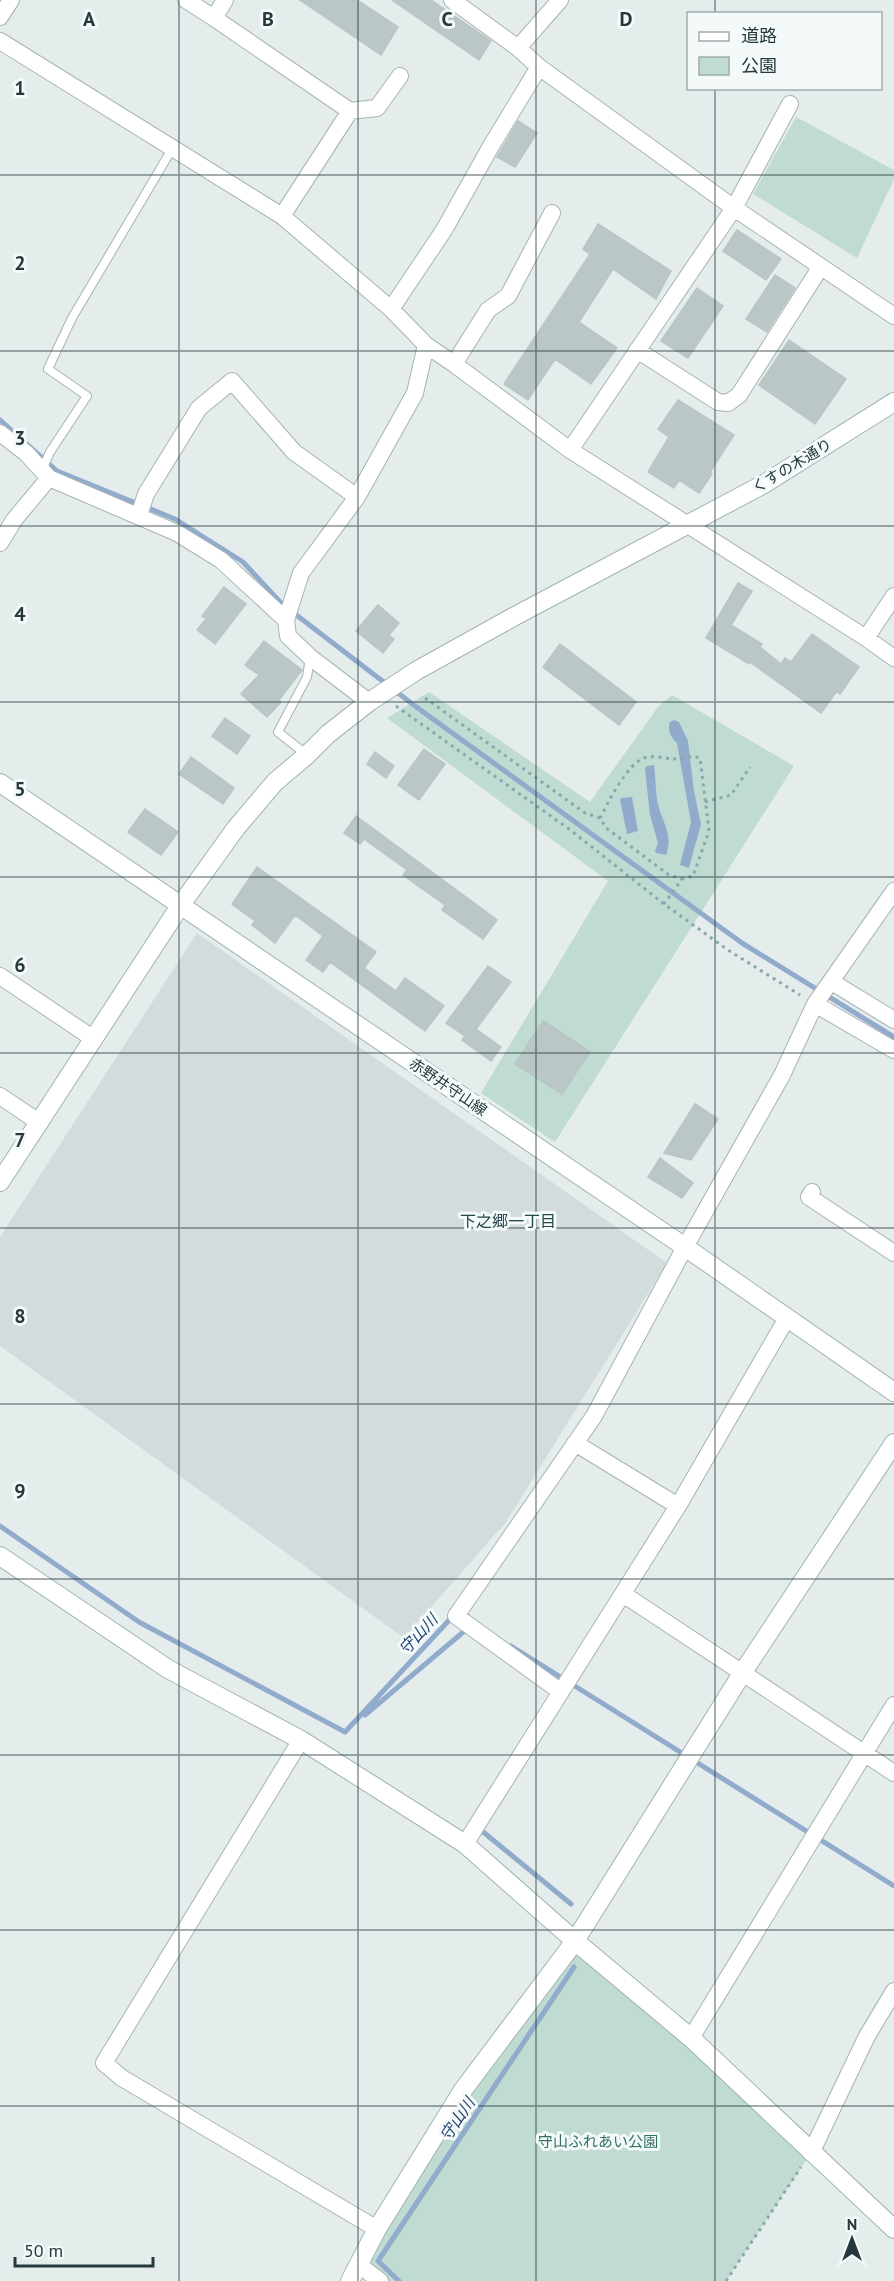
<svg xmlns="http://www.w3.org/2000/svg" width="894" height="2281" font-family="'PT Sans','Noto Sans JP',sans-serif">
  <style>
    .built { fill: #d2dcdc }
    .green { fill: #bfdbd2 }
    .water { fill: #91abcc }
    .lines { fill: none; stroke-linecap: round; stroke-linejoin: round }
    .stream { stroke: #91abcc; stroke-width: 5 }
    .building { fill: #bac7c6; stroke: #b7c5c5; stroke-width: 1.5 }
    .lane-casing { stroke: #a7b3b4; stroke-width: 10 }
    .street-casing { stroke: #a7b3b4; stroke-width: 18 }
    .secondary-casing { stroke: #a0b3b4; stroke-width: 20 }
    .path { stroke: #87a9ad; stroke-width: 3; stroke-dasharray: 3 4.5; stroke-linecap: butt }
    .lane { stroke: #fff; stroke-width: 8 }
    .street { stroke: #fff; stroke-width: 16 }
    .secondary { stroke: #fff; stroke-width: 18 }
    .grid { fill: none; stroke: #25393c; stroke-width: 1.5; stroke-opacity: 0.55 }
    .labels { text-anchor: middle; stroke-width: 6; stroke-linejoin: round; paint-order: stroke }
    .street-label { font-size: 15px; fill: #25393c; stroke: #f4f9f9 }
    .park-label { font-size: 15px; fill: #327064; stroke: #f4f9f9 }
    .neighbourhood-label { font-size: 16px; fill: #22464d; stroke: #f4f9f9 }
    .water-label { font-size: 16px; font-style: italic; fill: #244574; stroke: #f4f9f9 }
    .grid-label { font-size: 20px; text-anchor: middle; font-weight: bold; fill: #25393c; stroke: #f4f9f9; stroke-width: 6; stroke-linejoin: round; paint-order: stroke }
  </style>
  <rect width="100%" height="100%" fill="#e4ecec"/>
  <path class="built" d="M197 933 667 1263 506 1522 404 1638 0 1346V1237Z"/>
  <path class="green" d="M796 117 894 170V179L857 258 753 194Z
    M429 692 590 802 658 707 672 695 794 766 555 1142 481 1093 608 881 387 718Z
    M575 1941 811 2153 726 2281H377L359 2264 377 2229Z"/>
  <path class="water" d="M674 720 679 722 688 741 694 791 701 824 689 868 680 865 691 822 677 743C671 738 667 730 670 722Z
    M654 765C656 779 655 794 659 808 664 825 673 836 666 855L656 853 655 851 658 843 650 815 645 769 647 766Z
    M632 797 638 831 627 834 620 800 621 798Z"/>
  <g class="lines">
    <path class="stream" d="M0 420 57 471 175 519 243 562 282 604 415 706 742 943 894 1037
      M0 1526 139 1622 345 1732 454 1615
      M511 1646 894 1886
      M365 1715 468 1628
      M482 1831 571 1904
      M399 2281 378 2261 574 1967"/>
  </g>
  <path class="building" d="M300 0H357L398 27 381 55Z
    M392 0H431L491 41 479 60Z
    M518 121 537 133 515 167 497 157Z
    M598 224 671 271 656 299 613 269 579 322 617 348 591 384 555 359 528 400 504 384 590 254 583 249Z
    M737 230 781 259 766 280 723 251Z
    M775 275 795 288 767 332 746 319Z
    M697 288 723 306 688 358 661 341Z
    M789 340 846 379 815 424 759 385Z
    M678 400 734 435 710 472 712 474 699 493 679 480 674 488 648 472 669 437 658 429Z
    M738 583 752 591 731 625 762 644 760 647 781 664 785 658 791 662 812 634 859 667 840 694 837 691 821 713 750 662 749 664 706 638Z
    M224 587 246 604 215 644 197 630 206 619 202 616Z
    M378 605 399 623 389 635 394 639 383 653 356 631Z
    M264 641 302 670 279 700 281 702 267 717 241 694 259 675 245 665Z
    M560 644 636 702 619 725 543 667Z
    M225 718 250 736 237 754 212 736Z
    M424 749 445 764 419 800 398 785Z
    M375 752 394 766 386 778 367 764Z
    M191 757 234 788 223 804 179 774Z
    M145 809 178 832 161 855 128 832Z
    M356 816 497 920 483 939 442 910 445 905 403 875 407 870 364 839 360 844 344 833Z
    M257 867 376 952 364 968 396 991 405 978 444 1006 425 1031 330 962 323 972 306 960 323 936 295 915 275 943 252 925 255 921 232 904Z
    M488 966 511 982 476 1029 501 1047 491 1061 462 1040 465 1036 446 1023Z
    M543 1021 590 1052 562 1094 515 1064Z
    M695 1104 718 1119 691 1160 664 1153Z
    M660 1158 693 1183 682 1198 648 1177Z"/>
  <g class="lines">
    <g class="lane-casing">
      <path id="lane" d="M42 470 50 452 87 396 48 369 72 318 172 149
        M307 755 278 732 307 677 310 657"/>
    </g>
    <g class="street-casing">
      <path id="street" d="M186 0 214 18 225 0
        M452 0 518 48 539 67 734 208 894 316
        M0 17 11 0
        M214 18 350 111 282 216
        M0 41 282 216 391 309 426 345 454 364 570 450 866 638 894 658
        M518 48 560 0
        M350 111 377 108 400 76
        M391 309 444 230 491 146 539 67
        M637 350 718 402 728 403 739 395 820 268
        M454 364 488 310 508 296 552 213
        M0 433 26 453 49 478 177 533 221 560 286 620
        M570 450 734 208 790 104
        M139 515 146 494 199 408 232 381 294 452 357 497
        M0 543 14 520 49 478
        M866 638 894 596
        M369 702 310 657 288 636 286 620 301 573 357 497 415 393 426 345
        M0 976 94 1039
        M832 982 894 1020
        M815 1004 894 1050
        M0 1096 40 1123
        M812 1192 809 1197 894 1253
        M575 1443 678 1506
        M623 1594 894 1773
        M561 1692 456 1616 594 1416 685 1247 782 1075 815 1004 894 891
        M301 1740 104 2063 122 2078 377 2229
        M465 1844 678 1506 787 1318
        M691 2038 894 1705
        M811 2153 867 2036 894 1991
        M358 2264 380 2281"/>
    </g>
    <g class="secondary-casing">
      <path id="secondary" d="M0 783 685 1247 894 1392
        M0 1182 180 906 236 828 275 782 307 755 328 734 369 702 416 671 515 616 764 484 894 402
        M0 1556 168 1669 301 1740 465 1844 575 1941 691 2038 894 2229
        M350 2281 377 2229 463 2090 575 1941 743 1672 894 1443"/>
    </g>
    <path class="path" d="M425 698 585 813 600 818 606 828 669 875 682 879 664 904
      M396 706 569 829 664 904 728 950 800 995
      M705 802 731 795 750 767
      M600 818C608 803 627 764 644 758 653 755 663 758 672 759 681 759 690 755 700 758L709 831 693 876 682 879
      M726 2281 801 2167"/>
    <use href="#lane" class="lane"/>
    <use href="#street" class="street"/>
    <use href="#secondary" class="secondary"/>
  </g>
  <path class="grid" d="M179 0V2281M358 0V2281M536 0V2281M715 0V14M715 88V2281M0 175H894M0 351H894M0 526H894M0 702H894M0 877H894M0 1053H894M0 1228H894M0 1404H894M0 1579H894M0 1755H894M0 1930H894M0 2106H894"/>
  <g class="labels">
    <g class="street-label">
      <text transform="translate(792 466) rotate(-31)" y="5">くすの木通り</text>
      <text transform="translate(448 1087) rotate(34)" y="5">赤野井守山線</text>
    </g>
    <g class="park-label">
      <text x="598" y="2147">守山ふれあい公園</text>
    </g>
    <g class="neighbourhood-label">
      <text x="508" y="1227">下之郷一丁目</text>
    </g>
    <g class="water-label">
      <text transform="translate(418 1634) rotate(-47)" y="6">守山川</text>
      <text transform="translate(457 2119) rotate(-56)" y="6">守山川</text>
    </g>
  </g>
  <g class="grid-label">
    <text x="89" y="26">A</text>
    <text x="268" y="26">B</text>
    <text x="447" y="26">C</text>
    <text x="626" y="26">D</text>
    <text x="20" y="95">1</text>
    <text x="20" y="270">2</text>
    <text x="20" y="445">3</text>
    <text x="20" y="621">4</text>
    <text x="20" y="796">5</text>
    <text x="20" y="972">6</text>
    <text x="20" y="1147">7</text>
    <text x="20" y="1323">8</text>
    <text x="20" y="1498">9</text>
  </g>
  <rect x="687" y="12" width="195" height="78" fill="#f4f9f9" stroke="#a1acad" stroke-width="1.5"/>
  <rect x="699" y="32" width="30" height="9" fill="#ffffff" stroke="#a1acad" stroke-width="1.5"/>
  <text x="741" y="42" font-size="18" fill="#25393c">道路</text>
  <rect x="699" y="57" width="30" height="18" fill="#bfdbd2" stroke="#a1acad" stroke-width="1.5"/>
  <text x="741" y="72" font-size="18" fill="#25393c">公園</text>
  <g transform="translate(852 2239)" stroke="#f4f9f9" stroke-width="4.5" paint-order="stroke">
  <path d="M0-4.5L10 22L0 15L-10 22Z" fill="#25393c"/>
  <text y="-9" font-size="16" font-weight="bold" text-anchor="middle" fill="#25393c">N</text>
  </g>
  <path d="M15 2257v9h138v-9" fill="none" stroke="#25393c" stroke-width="3"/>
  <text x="24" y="2257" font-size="18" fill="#25393c" stroke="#f4f9f9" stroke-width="4.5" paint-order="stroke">50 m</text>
</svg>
